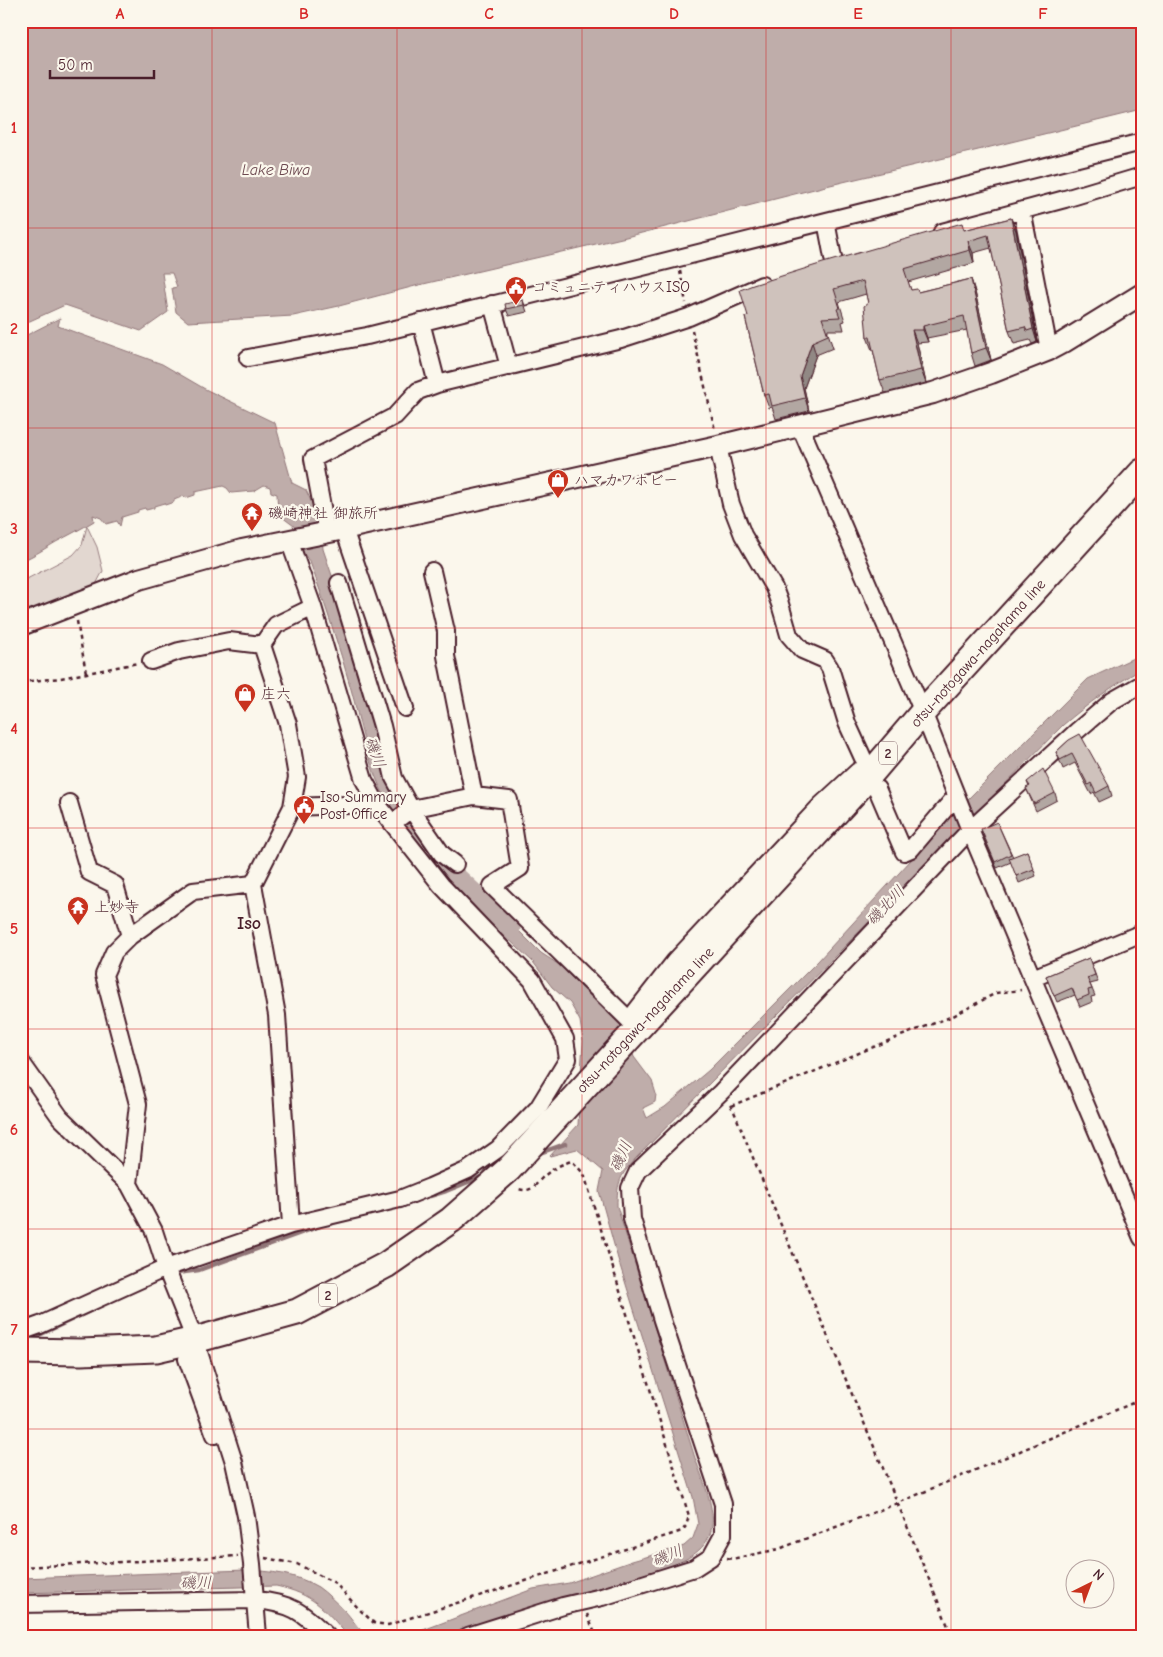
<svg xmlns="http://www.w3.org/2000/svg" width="1163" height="1657" font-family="'Comic Neue','Klee One',sans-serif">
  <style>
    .green { fill: #e2d7d0; stroke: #967b7e }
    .water { fill: #bfadaa; stroke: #907477 }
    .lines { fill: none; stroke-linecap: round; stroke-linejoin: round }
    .stream { stroke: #907477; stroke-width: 4.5 }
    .river { stroke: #bfadaa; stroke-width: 25 }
    .minor-casing { stroke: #4a1f2b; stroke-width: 20 }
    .tertiary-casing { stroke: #4a1f2b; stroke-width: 24 }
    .primary-casing { stroke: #4a1f2b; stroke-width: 29 }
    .path { stroke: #4a1f2b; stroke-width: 2.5; stroke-dasharray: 4 4; stroke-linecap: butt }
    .minor { stroke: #fbf7ec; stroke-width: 16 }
    .tertiary { stroke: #fbf7ec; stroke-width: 20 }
    .primary { stroke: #fbf7ec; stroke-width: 25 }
    .wall { fill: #b2a7a2; stroke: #4a1f2b }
    .shaded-wall { fill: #918884; stroke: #4a1f2b }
    .building { fill: #cfc2bc; stroke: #4a1f2b }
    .grid { fill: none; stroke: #d62828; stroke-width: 1; stroke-opacity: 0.55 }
    .labels { text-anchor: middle; stroke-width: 4.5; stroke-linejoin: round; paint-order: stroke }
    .shield { fill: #fbf7ec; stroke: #7f6065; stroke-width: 1 }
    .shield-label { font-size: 14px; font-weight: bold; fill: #4a1f2b }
    .poi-label { font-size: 15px; fill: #4a1f2b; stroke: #fbf7ec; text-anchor: start }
    .street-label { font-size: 15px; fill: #4a1f2b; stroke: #fbf7ec }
    .water-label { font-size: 16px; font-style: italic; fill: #6d4a51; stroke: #fbf7ec }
    .quarter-label { font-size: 18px; font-weight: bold; fill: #4a1f2b; stroke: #fbf7ec }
    .neatline { fill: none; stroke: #d62828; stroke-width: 2 }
    .grid-label { font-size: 16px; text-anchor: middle; font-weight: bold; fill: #d62828 }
  </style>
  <rect width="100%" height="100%" fill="#fbf7ec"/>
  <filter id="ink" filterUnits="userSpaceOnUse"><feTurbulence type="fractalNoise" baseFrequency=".02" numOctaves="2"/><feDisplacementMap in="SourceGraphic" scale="10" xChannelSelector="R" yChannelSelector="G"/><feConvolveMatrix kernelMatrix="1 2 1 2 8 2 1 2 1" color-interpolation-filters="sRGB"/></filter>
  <g filter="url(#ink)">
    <path class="green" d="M87 526 97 547 103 571 93 590 21 617V582L73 555 82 545Z"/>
    <path class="water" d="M21 21H1142V110L970 152 826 186 626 237 419 285 339 306 293 316 188 322 176 312 172 288 177 287 172 273H162L168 312 141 331 65 305 21 325Z
      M60 318 58 326 162 364 205 389 275 423 292 483 306 490 321 523 323 549 346 617 389 774 445 860 470 884 462 891C432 863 398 825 380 787 366 757 360 721 351 689 339 646 325 604 310 562L304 554 294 526 278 514 277 494 271 492 270 487 264 485 254 491 231 493 227 488 223 486 195 492V495L186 498 184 496 174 500V502L165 505 164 503 154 506V508L146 510 145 508 138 510V512L122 517 120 526 117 521 106 524 101 518 93 515 94 521C81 529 69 535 56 542 44 549 34 556 21 561V338Z
      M1142 654V669C1113 685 1088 704 1063 725L637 1157C620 1175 617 1182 617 1206L695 1458C713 1508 732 1544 668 1567L443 1636H407L533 1589 569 1583 632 1561 684 1546 693 1538 698 1524 693 1497 618 1259 599 1191 603 1171 577 1149 550 1156 578 1125 583 1041 580 1021 570 1003 552 987 533 962 487 919 490 916 480 907 488 900 541 953 567 970 566 972 605 1011 607 1009 622 1023 634 1057 652 1081 656 1094 655 1102 643 1108 647 1118 665 1107 709 1070 818 961 957 810 1088 679Z
      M246 1570C270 1571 296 1574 318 1587 327 1593 336 1603 344 1610 353 1619 357 1629 368 1636H348C324 1608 313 1594 276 1586L21 1593V1578Z"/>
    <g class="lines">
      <path class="stream" d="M537 1154 565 1144
        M430 1196 446 1191 488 1174
        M177 1273 199 1270 323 1225
        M39 1335 92 1310"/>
      <path class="river" d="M440 865 508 928"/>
      <g class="minor-casing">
        <path id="minor" d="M1022 210 1049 350
          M826 221 834 263
          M942 232 1065 199 1142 176
          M492 304 509 367
          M421 322 437 384
          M248 358 367 336 1142 142
          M800 426 923 712 970 830 1142 1238
          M718 446 731 504 743 535 774 588 780 604 789 635 802 650 825 660 830 668 847 723 863 758
          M344 529 405 708
          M327 533 313 459 395 416 418 391 437 384 621 339 689 317 762 285
          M339 583 382 726 394 778 411 809 442 854 455 864
          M262 645 276 625 313 607
          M151 661 179 651 229 641 262 645 288 724 297 777 292 807
          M877 789 904 852 911 849 956 796
          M474 796 509 800 520 868 492 886 629 1020 675 961 821 805 858 771
          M69 803 89 872 115 885 130 936
          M393 823 411 809 474 796 446 656V631L432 571
          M253 884 292 807 377 804
          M1033 978 1142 933
          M21 1062 60 1117 129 1184 154 1231 166 1268 195 1340 234 1462 246 1516 252 1564 258 1636
          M129 1184 138 1104 104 975 114 952 130 936 193 891 253 884 277 1015 291 1225
          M21 1329 26 1330 40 1325 166 1268 291 1225 400 1199 430 1187 468 1170 498 1149 538 1108 568 1059 565 1039 532 980 441 885 377 804 364 780 313 607 289 540
          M187 1359 215 1435
          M21 1604 255 1600C290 1603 302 1611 327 1636
          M468 1636 563 1606 602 1597 694 1568 711 1557 723 1535V1504L662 1320 632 1219 630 1188 638 1171 721 1092 970 830 1077 731 1112 701 1142 684"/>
      </g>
      <g class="tertiary-casing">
        <path id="tertiary" d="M21 625 139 579 242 550 344 529 718 446 933 393 991 373 1049 350 1064 342 1142 294"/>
      </g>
      <g class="primary-casing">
        <path id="primary" d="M21 1351 81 1352 156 1349 195 1340 297 1312 386 1265 451 1220 509 1169 573 1099 863 783 923 712 1142 472"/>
      </g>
      <path class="path" d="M680 271 686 303
        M692 330 715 430
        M77 621 86 673
        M21 682 61 678 138 663
        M730 1105 733 1109C805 1285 881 1460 952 1636
        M731 1106 888 1041 953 1016 996 993 1021 990
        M265 1558 297 1564 335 1583 359 1609 374 1623 388 1625 682 1531 686 1526 689 1516 584 1174 572 1161C561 1164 552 1169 543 1177 534 1186 531 1194 516 1188
        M727 1558 732 1559 779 1549 898 1503 1142 1399
        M21 1567 238 1556
        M587 1614 596 1636"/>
      <use href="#minor" class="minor"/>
      <use href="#tertiary" class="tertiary"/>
      <use href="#primary" class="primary"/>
    </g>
    <path class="wall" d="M1011 218 1016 231 1037 342 1032 344 1030 340 1014 344 1009 331 991 248 973 253 974 263 908 282 911 290 918 292 971 279 975 292 991 360 975 366 971 353 967 330 927 338 928 342 917 343 926 383 885 393 880 380 873 350H872L867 337 868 303 866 294 839 302 845 321 842 322 844 330H827L833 348 816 355 804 388 809 411 776 419 772 407 769 408 764 395 745 317 964 230Z
      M523 300 527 312 509 316 506 309Z
      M1069 740 1109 786 1112 796 1099 802 1094 792 1091 794 1075 763 1063 769 1056 752Z
      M1027 782 1055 793 1057 800 1036 811 1026 788 1029 787Z
      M997 822 1013 857 1027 851 1036 876 1019 883 1011 862 997 868 983 836Z
      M1089 958 1098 982 1090 984 1095 996 1091 997 1092 1002 1080 1007 1075 995 1057 1002 1046 976Z"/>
    <path class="shaded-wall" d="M1011 218 1016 231 1037 342 1033 329Z
      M968 241 973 253 974 263 970 250Z
      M971 279 975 292 991 360 986 348Z
      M923 326 927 338 928 342 923 330Z
      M912 330 917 343 926 383 921 370Z
      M812 342 816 355 804 388 809 411 805 398 800 376Z"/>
    <path class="building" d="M1011 218 1033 329 1027 331 1025 327 1009 331 988 235 968 241 970 250 904 269 911 290 917 289 918 292 971 279 986 348 971 353 964 316 923 326V330H912L921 370 880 380 870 337H867L864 306 868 303 863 281 834 289 840 308 837 309 840 317 822 318 828 335 812 342 800 376 805 398 772 406 769 394 764 395 745 317 748 316 740 290 753 285 823 263 962 223 964 230Z
      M523 300 524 305 506 309 505 304Z
      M1080 734 1109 786 1096 793 1091 783 1088 785 1072 754 1060 760 1056 752 1069 740Z
      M1043 769 1055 793 1034 804 1026 788 1030 786 1027 782Z
      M997 822 1011 854 995 862 981 829Z
      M1027 851 1034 869 1016 876 1009 858Z
      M1089 958 1095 975 1087 978 1092 989 1088 990 1089 995 1077 1000 1072 988 1054 996 1046 976Z"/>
  </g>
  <path class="grid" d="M212 21V1636M397 21V1636M582 21V1636M766 21V1636M951 21V1636M21 228H1142M21 428H1142M21 628H1142M21 828H1142M21 1029H1142M21 1229H1142M21 1429H1142"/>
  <defs>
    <g id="civic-pin" transform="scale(1.125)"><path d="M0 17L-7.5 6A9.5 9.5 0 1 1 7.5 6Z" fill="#c8321e" stroke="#fbf7ec"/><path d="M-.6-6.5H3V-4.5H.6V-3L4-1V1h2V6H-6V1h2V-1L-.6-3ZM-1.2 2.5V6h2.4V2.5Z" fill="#fff"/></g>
    <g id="shop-pin" transform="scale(1.125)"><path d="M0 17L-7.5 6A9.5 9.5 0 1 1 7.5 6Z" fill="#c8321e" stroke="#fbf7ec"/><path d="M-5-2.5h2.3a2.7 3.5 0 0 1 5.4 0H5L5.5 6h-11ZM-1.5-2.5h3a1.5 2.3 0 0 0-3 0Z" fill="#fff"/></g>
    <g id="temple-pin" transform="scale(1.125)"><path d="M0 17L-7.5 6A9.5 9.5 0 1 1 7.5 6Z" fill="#c8321e" stroke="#fbf7ec"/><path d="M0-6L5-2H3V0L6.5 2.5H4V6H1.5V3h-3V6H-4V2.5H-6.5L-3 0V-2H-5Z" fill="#fff"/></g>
  </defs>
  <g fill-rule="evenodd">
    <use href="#civic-pin" x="516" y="287"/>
    <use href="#shop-pin" x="558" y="480"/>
    <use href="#temple-pin" x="252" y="513"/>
    <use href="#shop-pin" x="245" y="694"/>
    <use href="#civic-pin" x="304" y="806"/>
    <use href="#temple-pin" x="78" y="907"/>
  </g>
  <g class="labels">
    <g class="shield">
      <rect x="879" y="741.5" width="18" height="23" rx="4"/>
      <rect x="319" y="1283.5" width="18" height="23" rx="4"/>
    </g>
    <g class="shield-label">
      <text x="888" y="758">2</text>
      <text x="328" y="1300">2</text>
    </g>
    <g class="poi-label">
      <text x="532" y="292">コミュニティハウスISO</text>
      <text x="574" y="485">ハマカワホビー</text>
      <text x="268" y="518">磯崎神社 御旅所</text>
      <text x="261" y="699">庄六</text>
      <text x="320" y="802">Iso Summary<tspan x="320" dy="17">Post Office</tspan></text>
      <text x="94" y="912">上妙寺</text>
    </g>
    <g class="street-label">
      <text transform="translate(978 653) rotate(-48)" y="5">otsu-notogawa-nagahama line</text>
      <text transform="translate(645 1020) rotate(-47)" y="5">otsu-notogawa-nagahama line</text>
    </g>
    <g class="water-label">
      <text x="276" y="175">Lake Biwa</text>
      <text transform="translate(376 752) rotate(71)" y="6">磯川</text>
      <text transform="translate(885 905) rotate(-46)" y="6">磯北川</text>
      <text transform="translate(620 1156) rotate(-66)" y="6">磯川</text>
      <text transform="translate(667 1555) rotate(-23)" y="6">磯川</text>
      <text transform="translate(196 1582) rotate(-1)" y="6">磯川</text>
    </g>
    <g class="quarter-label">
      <text x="249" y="929">Iso</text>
    </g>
  </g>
  <rect width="1163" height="1657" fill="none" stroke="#fbf7ec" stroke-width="55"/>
  <g transform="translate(1090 1584) rotate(42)"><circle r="24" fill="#fbf7ec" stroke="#b4a19f"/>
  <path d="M0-4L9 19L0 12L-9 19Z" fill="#c8321e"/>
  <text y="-8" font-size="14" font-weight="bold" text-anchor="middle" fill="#4a1f2b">N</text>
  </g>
  <path d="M50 70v8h104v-8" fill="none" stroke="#4a1f2b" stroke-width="2.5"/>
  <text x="58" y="70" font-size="15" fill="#4a1f2b" stroke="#fbf7ec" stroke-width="4" paint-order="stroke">50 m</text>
  <rect x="28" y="28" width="1108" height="1602" class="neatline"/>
  <g class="grid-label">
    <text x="120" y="19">A</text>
    <text x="304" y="19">B</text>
    <text x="489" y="19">C</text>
    <text x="674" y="19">D</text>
    <text x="858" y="19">E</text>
    <text x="1043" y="19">F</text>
    <text x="14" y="133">1</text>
    <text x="14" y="334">2</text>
    <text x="14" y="534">3</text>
    <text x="14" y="734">4</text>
    <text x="14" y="934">5</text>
    <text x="14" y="1135">6</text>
    <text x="14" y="1335">7</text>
    <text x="14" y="1535">8</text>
  </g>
</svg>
